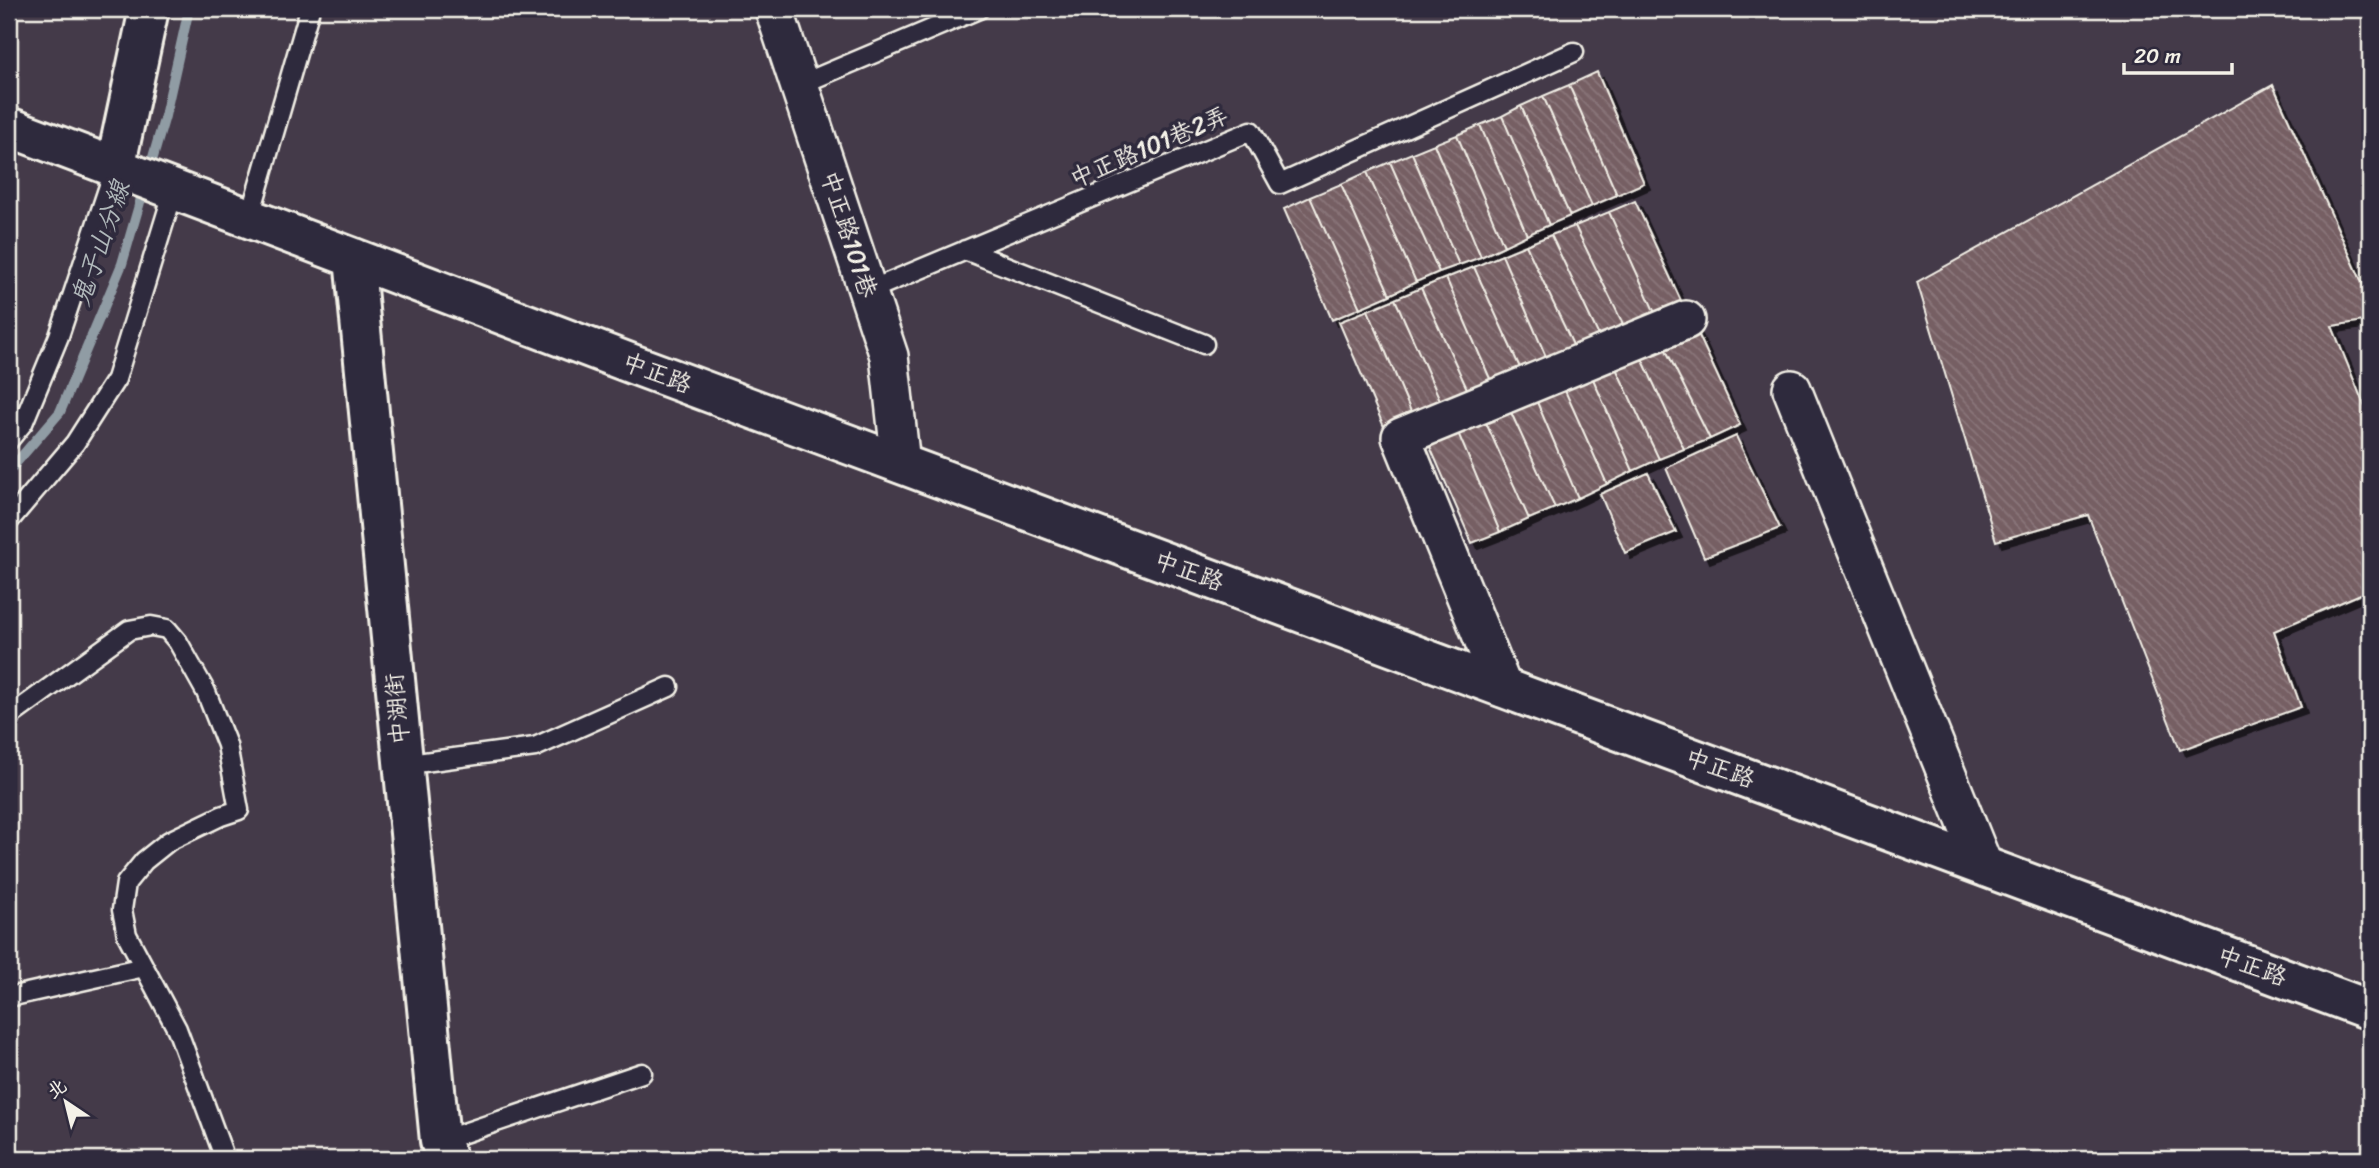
<svg xmlns="http://www.w3.org/2000/svg" width="2379" height="1168" font-family="Sriracha,'LXGW WenKai TC',sans-serif">
  <style>
    .lines { fill: none; stroke-linecap: round; stroke-linejoin: round }
    .stream { stroke: #909ca4; stroke-width: 10 }
    .building { fill: url(#building-back-hatch); stroke: #f4f1e8; stroke-width: 2; filter: url(#shadow) }
    .lane-casing { stroke: #f4f1e8; stroke-width: 23 }
    .street-casing { stroke: #f4f1e8; stroke-width: 42 }
    .secondary-casing { stroke: #f4f1e8; stroke-width: 44 }
    .lane { stroke: #2f2a3d; stroke-width: 18 }
    .street { stroke: #2f2a3d; stroke-width: 37 }
    .secondary { stroke: #2f2a3d; stroke-width: 38 }
    .labels { text-anchor: middle; stroke-width: 7; stroke-linejoin: round; paint-order: stroke }
    .street-label { font-size: 24px; fill: #f4f1e8; stroke: #2f2a3d }
    .water-label { font-size: 26px; font-style: italic; fill: #b1b9bb; stroke: #2f2a3d }
  </style>
  <defs>
    <pattern id="building-back-hatch" width="6" height="6" patternUnits="userSpaceOnUse" patternTransform="scale(1.75)"><rect width="6" height="6" fill="#765f64"/><path d="M-1 5l2 2M0 0l6 6M5-1l2 2" fill="none" stroke="#8a767a"/></pattern>
    <filter id="shadow"><feDropShadow dx="6" dy="6" stdDeviation="0" flood-color="#0009"/></filter>
  </defs>
  <rect width="100%" height="100%" fill="#443a49"/>
  <filter id="ink" filterUnits="userSpaceOnUse"><feTurbulence type="fractalNoise" baseFrequency=".0143" numOctaves="2"/><feDisplacementMap in="SourceGraphic" scale="14" xChannelSelector="R" yChannelSelector="G"/><feConvolveMatrix kernelMatrix="1 2 1 2 8 2 1 2 1" color-interpolation-filters="sRGB"/></filter>
  <g filter="url(#ink)">
    <g class="lines">
      <path class="stream" d="M9 471 60 412 122 264 165 116 189 9"/>
    </g>
    <path class="building" d="M1597 72 1644 183 1617 195 1569 85Z
      M1569 85 1617 195 1592 206 1543 96Z
      M2273 85 2370 300V320L2332 326 2370 420V590L2274 631 2301 707 2180 750 2088 515 1996 541 1917 282Z
      M1543 96 1592 206 1570 216 1521 106Z
      M1521 106 1570 216 1549 225 1502 116Z
      M1502 116 1549 225 1527 235 1480 125Z
      M1480 125 1527 235 1504 246 1457 135Z
      M1457 135 1504 246 1481 257 1434 144Z
      M1434 144 1481 257 1459 265 1412 153Z
      M1412 153 1459 265 1439 272 1390 162Z
      M1390 162 1439 272 1416 282 1367 172Z
      M1367 172 1416 282 1390 295 1341 184Z
      M1341 184 1390 295 1360 308 1310 197Z
      M1310 197 1360 308 1332 320 1284 209Z
      M1635 201 1682 303 1655 313 1609 212Z
      M1609 212 1655 313 1624 326 1575 226Z
      M1575 226 1624 326 1599 336 1551 235Z
      M1551 235 1599 336 1574 347 1526 245Z
      M1526 245 1574 347 1547 359 1502 255Z
      M1502 255 1547 359 1521 370 1474 267Z
      M1474 267 1521 370 1491 381 1446 278Z
      M1446 278 1491 381 1468 391 1421 288Z
      M1421 288 1468 391 1441 402 1395 299Z
      M1395 299 1441 402 1412 414 1368 310Z
      M1368 310 1412 414 1384 427 1339 322Z
      M1696 329 1740 425 1710 439 1662 342Z
      M1662 342 1710 439 1684 449 1639 352Z
      M1639 352 1684 449 1659 459 1613 362Z
      M1613 362 1659 459 1633 471 1590 372Z
      M1590 372 1633 471 1607 484 1562 384Z
      M1562 384 1607 484 1578 498 1534 395Z
      M1534 395 1578 498 1555 508 1508 406Z
      M1508 406 1555 508 1529 519 1483 416Z
      M1483 416 1529 519 1500 532 1456 428Z
      M1456 428 1500 532 1472 543 1427 440Z
      M1736 436 1780 528 1704 557 1666 468Z
      M1648 473 1676 532 1625 553 1600 494Z"/>
    <g class="lines">
      <g class="lane-casing">
        <path id="lane" d="M799 85 979 9
          M249 219 310 9
          M965 250 1204 344
          M868 291 1251 131 1280 184 1574 52
          M9 440 23 423 59 336 115 168
          M9 521 75 443 116 379 174 190
          M9 717 129 630 151 626 167 629 178 642 206 692 227 745 239 810 221 816 169 841 144 861 126 883 122 910 127 935 177 1029 225 1159
          M402 765 535 747 669 687
          M9 997 144 967
          M440 1141 642 1073"/>
      </g>
      <g class="street-casing">
        <path id="street" d="M774 9 889 356 901 464
          M1792 389 1984 867
          M1503 688 1401 437 1686 320"/>
      </g>
      <g class="secondary-casing">
        <path id="secondary" d="M9 127 635 365 2370 1010
          M115 168 149 9
          M354 258 440 1141 447 1159"/>
      </g>
      <use href="#lane" class="lane"/>
      <use href="#street" class="street"/>
      <use href="#secondary" class="secondary"/>
    </g>
  </g>
  <g class="labels">
    <g class="street-label">
      <text transform="translate(1149 147) rotate(-23)" y="8">中正路101巷2弄</text>
      <text transform="translate(849 234) rotate(72)" y="8">中正路101巷</text>
      <text transform="translate(657 373) rotate(21)" y="8">中正路</text>
      <text transform="translate(1189 571) rotate(20)" y="8">中正路</text>
      <text transform="translate(397 709) rotate(-95)" y="8">中湖街</text>
      <text transform="translate(1720 768) rotate(20)" y="8">中正路</text>
      <text transform="translate(2252 966) rotate(20)" y="8">中正路</text>
    </g>
    <g class="water-label">
      <text transform="translate(100 243) rotate(-71)" y="9">鬼子山分線</text>
    </g>
  </g>
  <rect width="2379" height="1168" fill="none" stroke="#2f2a3d" stroke-width="35"/>
  <rect x="18" y="18" width="2344" height="1133" fill="none" stroke="#f4f1e8" stroke-width="2.5" filter="url(#ink)"/>
  <g transform="translate(66 1102) rotate(325)" stroke="#2f2a3d" stroke-width="5" paint-order="stroke">
  <path d="M0-5L12 26L0 18L-12 26Z" fill="#f4f1e8"/>
  <text y="-10" font-size="19" font-weight="bold" text-anchor="middle" fill="#f4f1e8">北</text>
  </g>
  <path d="M2124 63v10h108v-10" fill="none" stroke="#f4f1e8" stroke-width="3.5"/>
  <text x="2134" y="63" font-size="21" fill="#f4f1e8" stroke="#2f2a3d" stroke-width="5" paint-order="stroke">20 m</text>
</svg>
